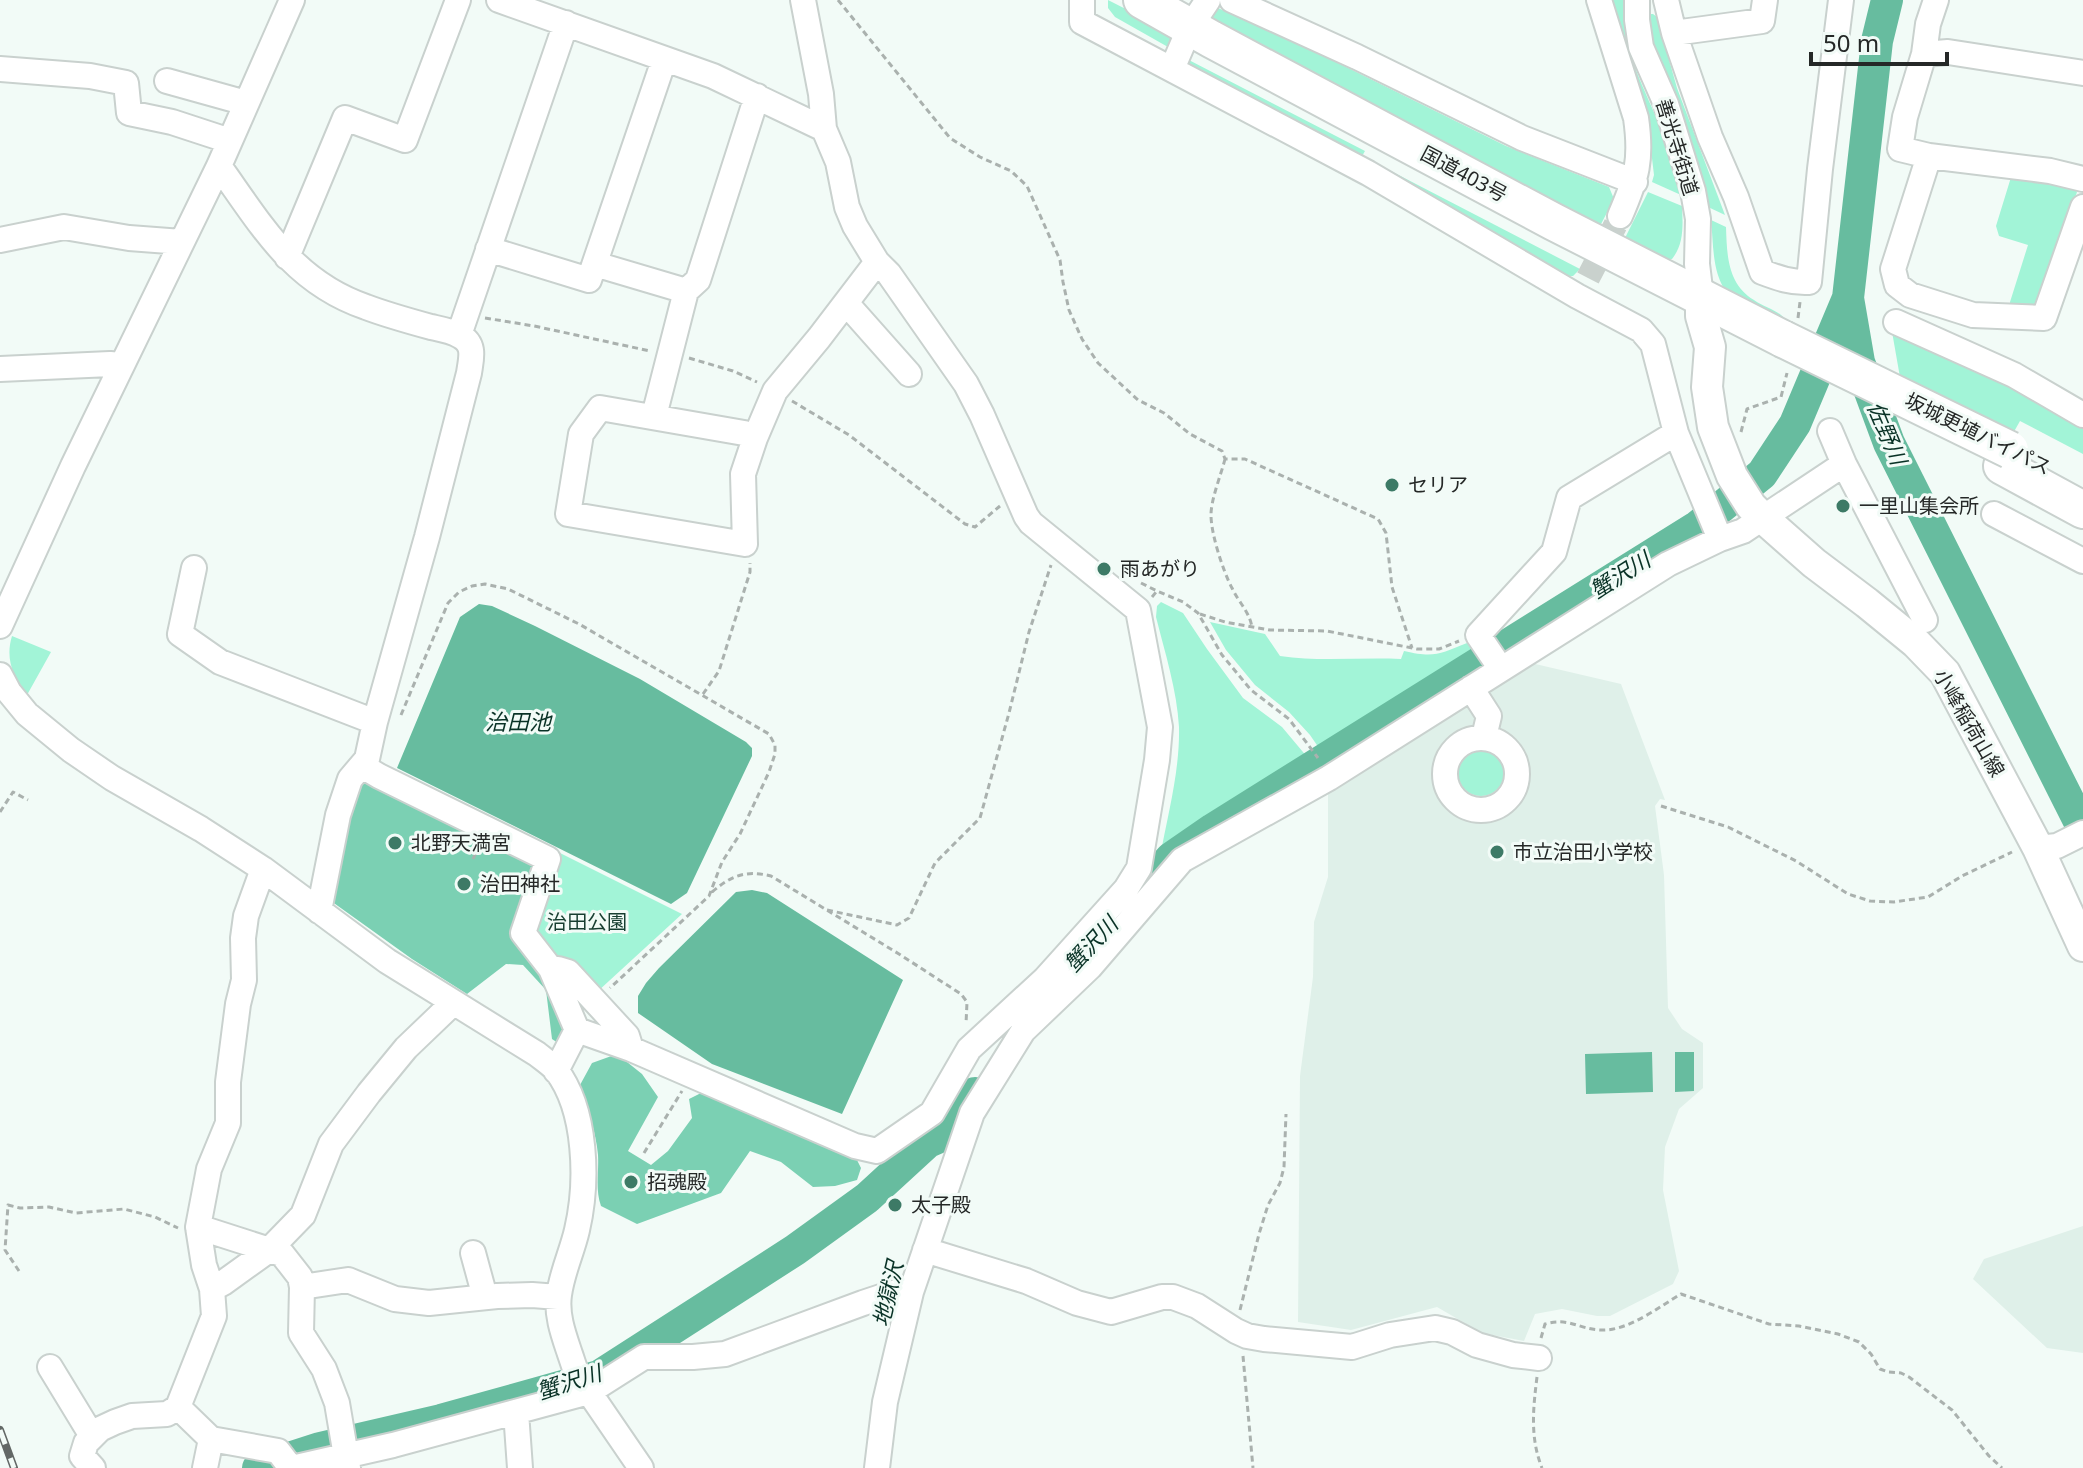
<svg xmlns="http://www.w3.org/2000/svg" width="2083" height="1468" font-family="'Noto Sans','Noto Sans JP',sans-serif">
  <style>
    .built { fill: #dff0e9 }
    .green { fill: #a2f4d7 }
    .forest { fill: #7bd0b3 }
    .water { fill: #67bc9f }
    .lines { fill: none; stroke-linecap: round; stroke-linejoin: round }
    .river { stroke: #67bc9f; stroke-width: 32 }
    .minor-tunnel { stroke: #c9d1cd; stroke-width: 24; stroke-dasharray: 24 12; stroke-linecap: butt }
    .minor-casing { stroke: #c9d1ce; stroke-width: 28 }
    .major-casing { stroke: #c9d1ce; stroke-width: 34 }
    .highway-casing { stroke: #c9d1ce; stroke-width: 40 }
    .path { stroke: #aab1ae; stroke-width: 3; stroke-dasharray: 6 4; stroke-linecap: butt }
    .minor { stroke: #fff; stroke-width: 24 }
    .major { stroke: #fff; stroke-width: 30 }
    .highway { stroke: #fff; stroke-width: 36 }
    .rail-casing { stroke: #636866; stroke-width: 8 }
    .rail { stroke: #f2fbf7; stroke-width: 5; stroke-dasharray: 15; stroke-linecap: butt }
    .highway-bridge-casing { stroke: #c9d1ce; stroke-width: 40; stroke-linecap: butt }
    .highway-bridge { stroke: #fff; stroke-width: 36 }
    .poi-dot { fill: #3d7a66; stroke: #f2fbf7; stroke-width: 3 }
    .labels { text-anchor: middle; stroke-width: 6; stroke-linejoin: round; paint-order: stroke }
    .street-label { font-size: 20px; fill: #252827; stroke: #f2fbf7 }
    .poi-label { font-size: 20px; fill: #252827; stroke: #f2fbf7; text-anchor: start }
    .park-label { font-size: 20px; fill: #173e31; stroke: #f2fbf7 }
    .water-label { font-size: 22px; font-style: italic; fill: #093226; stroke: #f2fbf7 }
  </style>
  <rect width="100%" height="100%" fill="#f2fbf7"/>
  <path class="built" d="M1531 663 1621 684 1665 800 1660 799 1655 806 1664 875 1668 1008 1682 1029 1703 1043V1088L1679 1109 1665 1147 1663 1190 1679 1271 1673 1284 1610 1316H1597L1562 1309 1535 1314 1524 1341 1482 1333 1437 1307 1351 1330 1298 1322 1300 1076 1313 977 1314 922 1328 877V792Z
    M2083 1226V1353L2047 1348 1973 1279 1984 1259Z"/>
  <path class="green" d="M1108 0 1169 31 1172 36 1168 47 1115 17 1108 8Z
    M1613 0H1626C1617 46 1649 94 1663 135 1670 155 1675 175 1681 195L1652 182 1654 175 1648 125Z
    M1218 8 1330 59 1506 146 1609 187 1614 199 1599 228 1211 22 1214 10Z
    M1649 14H1653L1657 17 1677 88 1725 215 1708 207 1700 172 1679 106 1653 44Z
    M1185 58 1365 151 1361 158 1184 63Z
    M1387 169 1580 269 1573 276H1564L1501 237 1384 173Z
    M2012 174 2074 187 2077 192 2037 309 2010 308V302L2028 245 1999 236 1996 226Z
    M1648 192 1682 206C1683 226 1684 244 1672 259L1663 260 1624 240Z
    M1711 220 1726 227C1727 254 1727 284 1754 300 1765 308 1777 309 1786 320V328C1770 320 1750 313 1736 302 1711 282 1714 248 1711 220Z
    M1891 326 2083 423V454L2020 421 2011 437 1901 383Z
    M1161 602 1183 613 1207 649 1243 698 1282 727 1308 758 1188 834 1160 857C1168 814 1180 770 1179 727 1177 690 1165 653 1156 617L1157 606Z
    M1210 622 1265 634 1280 656C1320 662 1360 657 1401 659L1404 651C1434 658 1440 654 1467 643L1476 646 1480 651 1321 751 1310 735 1289 712 1255 685 1226 650Z
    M12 636 51 652 27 695C13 677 5 659 12 636Z
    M1458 773a23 23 0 1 1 46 0a23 23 0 1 1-46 0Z
    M554 850 682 914 597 992 529 933Z"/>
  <path class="forest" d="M363 779 536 860 518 934C529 949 543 965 552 981 560 996 570 1030 558 1043L552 1039 546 990 523 965 506 964 467 994 412 959 331 901 345 815Z
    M617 1054 642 1074 658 1097 628 1151 651 1165 668 1151 692 1118 689 1099 703 1092 855 1156 861 1168 857 1180 835 1186 813 1187 781 1162 750 1151 721 1193 637 1224 601 1206C595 1189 599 1173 598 1155 596 1131 587 1108 580 1085L592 1063Z"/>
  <path class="water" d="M479 604 492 606 535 626 640 679 746 742 752 748V756L687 893 671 904 397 768 460 617Z
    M752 890 767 893 903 980 842 1114 712 1064 638 1013V996L646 983 659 968 736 892Z
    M1652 1052 1653 1092 1586 1094 1585 1054Z
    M1675 1052H1694V1091L1675 1092Z"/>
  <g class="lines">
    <path class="river" d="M1887 0 1877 41 1848 298 1859 362 1889 443 2083 829
      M1076 963 1171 858 1213 829 1698 526 1762 474 1795 424 1848 298
      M258 1468 320 1448 441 1420 599 1376 795 1250 867 1198 928 1142 953 1131 975 1093"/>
    <path class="minor-tunnel" d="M1588 278 1620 216"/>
    <g class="minor-casing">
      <path id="minor" d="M499 0 713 76 824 129
        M1082 0V22L1368 173 1577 296 1641 330 1653 344 1676 433 1720 539
        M1232 0 1357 57 1522 138 1635 182
        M1599 0 1636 118C1642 160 1637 177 1620 216
        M1637 0V20L1641 47 1666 104 1693 191 1698 219 1697 264 1701 297
        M1666 0 1674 33 1710 137 1736 197 1762 272C1778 278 1792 283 1809 282L1820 169 1841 0
        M1936 0 1928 24 1924 54 1905 117 1900 149 1929 156 1893 269 1897 285 1910 295 1973 315 2044 318 2083 207
        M1674 33 1762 21 1765 0
        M1924 54 1948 52 2083 73
        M0 69 90 76 126 83 129 113 172 122 230 141
        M1172 69 1190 27 1208 0
        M167 81 246 103
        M1929 156 2050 171 2083 179
        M219 166C262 226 293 282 366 307 387 315 409 321 431 327 440 329 452 331 460 336 476 344 471 359 469 373L427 537 375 722 367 759 350 779 338 815 319 911
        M0 240 64 227 129 238 182 242
        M488 249 589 280 664 60
        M287 257 345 118 405 140 458 0
        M595 264 686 291 698 280 757 96
        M846 303 909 374
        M1896 322 2014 375 2083 415
        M459 335 566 23
        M0 369 110 364 122 365
        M654 416 686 291
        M1830 431 1844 464 1925 620
        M755 438 744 433 600 408 581 434 568 514 745 544 743 474 755 438 775 391 819 338 877 262
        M1994 514 2083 561
        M194 568 180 634 220 662 375 722
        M0 626 73 466 219 166 292 0
        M1501 669 1478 635 1554 552 1569 498 1676 433
        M0 675 9 692 27 714 71 750 112 778 201 829 263 869 387 961 537 1054C543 1059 551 1064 556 1070 587 1110 588 1183 577 1230 572 1252 562 1272 559 1295 556 1315 564 1336 570 1354 575 1368 578 1383 589 1392L641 1468
        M1471 688 1489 716 1484 737
        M1445 774a36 36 0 1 1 72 0a36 36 0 1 1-72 0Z
        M362 766 379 776 548 859 523 933 551 969 577 1030
        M2038 848 2057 846 2083 833
        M551 969H558L568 972 627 1036 631 1049
        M556 1071 577 1030 631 1049 855 1146 877 1151 932 1113 969 1049 1045 979 1126 889 1139 868 1157 760 1160 727 1138 610 1031 523 1026 516 982 415 966 384 889 274 877 262 855 226 847 207 838 162 824 129 821 94 803 0
        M198 1227 282 1254 300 1277 302 1287 301 1333 324 1369 337 1403 348 1468
        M925 1250 1026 1281 1077 1303 1111 1312 1162 1297H1173L1197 1306 1236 1331 1247 1336 1264 1339 1352 1347 1390 1335 1435 1328 1452 1332 1477 1345 1513 1355 1539 1358
        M473 1253 485 1297
        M302 1287 348 1280 395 1299 429 1303 497 1296 532 1295 558 1297
        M212 1289 223 1283 269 1250 303 1215 331 1144 369 1093 406 1048 453 1003
        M50 1367 92 1436
        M178 1407 211 1439 278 1451 291 1468
        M516 1412 520 1468
        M93 1468 82 1456 86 1443 100 1429 115 1422 132 1416 167 1414 178 1407 214 1316 212 1289 204 1265 198 1227 209 1169 228 1123V1082L238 1004 244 980 243 938 246 916 263 869
        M205 1468 211 1439
        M292 1468 393 1445 589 1392 644 1357H693L725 1354 863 1303 893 1293 911 1292
        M877 1468 885 1402 911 1292 972 1113 1023 1031 1090 967 1182 860 1329 778 1668 564 1720 539 1743 531 1844 464"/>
    </g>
    <g class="major-casing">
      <path id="major" d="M1701 297V316L1710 347 1707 387 1713 427 1732 476 1751 506 1763 518 1814 563 1867 603 1916 643 1945 673 2038 848 2083 946"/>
    </g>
    <g class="highway-casing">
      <path id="highway" d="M1142 0 1211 39 1554 222 1783 339
        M2002 466 2083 510"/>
    </g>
    <path class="path" d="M838 0 950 138 980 157 1011 171 1027 186 1060 260 1063 282 1069 310 1082 339 1098 363 1138 400 1164 413 1190 434 1222 451 1225 459H1245L1378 519 1386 533 1392 587 1412 648
      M485 318 534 326 650 351
      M1798 318 1800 302
      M689 358 733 371 757 382
      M792 401 849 435 965 524 975 527 1000 506
      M1741 432 1747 409 1781 397 1787 373
      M1225 459C1221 475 1211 499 1211 515 1211 534 1223 571 1232 588 1239 603 1249 611 1252 627
      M1141 583 1157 591
      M1152 597 1157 591 1183 602 1198 613 1222 655 1251 690 1289 719 1318 758
      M1200 614 1225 622 1270 630 1327 631 1417 649H1439L1459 641
      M703 694 719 671 750 572V563
      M401 715 448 603 459 592 472 586 485 584 508 589 579 624 769 734 775 745V754L769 772 740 834 722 862 709 896 610 988
      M1661 806 1728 827 1796 861 1848 894 1870 901 1894 902 1928 897 1962 876 2012 852
      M0 812 13 792 28 800
      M473 859 478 848
      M712 892C732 875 746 870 771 876L899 954 961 994 967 1002 966 1024
      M827 910 897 925 909 918 935 863 980 818 1009 713 1029 632 1051 565
      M644 1153 682 1091
      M19 1271 5 1250 8 1205 20 1208 49 1207 76 1213 124 1209 155 1217 178 1228
      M1240 1310 1259 1234 1268 1205 1280 1183 1284 1167 1286 1114
      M1541 1338 1545 1324C1569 1317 1578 1329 1600 1330 1627 1332 1659 1307 1681 1294L1769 1324 1799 1326 1838 1334 1859 1342 1871 1354 1880 1369 1888 1372 1901 1373 1909 1377 1952 1410 1989 1456 2002 1468
      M1243 1356 1253 1468
      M1537 1377C1533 1409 1530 1438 1542 1468"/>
    <use href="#minor" class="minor"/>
    <use href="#major" class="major"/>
    <use href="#highway" class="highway"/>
    <g class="rail-casing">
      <path id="rail" d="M0 1430 14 1468"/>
    </g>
    <use href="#rail" class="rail"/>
    <g class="highway-bridge-casing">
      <path id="highway-bridge" d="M1783 339 2010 450"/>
    </g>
    <use href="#highway-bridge" class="highway-bridge"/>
  </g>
  <g class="poi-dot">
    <circle cx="1392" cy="485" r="8"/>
    <circle cx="1843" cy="506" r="8"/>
    <circle cx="1104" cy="569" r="8"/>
    <circle cx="395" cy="843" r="8"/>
    <circle cx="1497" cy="852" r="8"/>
    <circle cx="464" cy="884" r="8"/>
    <circle cx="631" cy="1182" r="8"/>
    <circle cx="895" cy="1205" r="8"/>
  </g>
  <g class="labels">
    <g class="street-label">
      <text transform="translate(1677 147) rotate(73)" y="7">善光寺街道</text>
      <text transform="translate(1464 174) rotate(28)" y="7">国道403号</text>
      <text transform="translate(1978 434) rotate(26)" y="7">坂城更埴バイパス</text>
      <text transform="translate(1969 723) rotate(60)" y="7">小峰稲荷山線</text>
    </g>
    <g class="poi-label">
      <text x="1408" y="492">セリア</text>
      <text x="1859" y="513">一里山集会所</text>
      <text x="1120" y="576">雨あがり</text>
      <text x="411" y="850">北野天満宮</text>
      <text x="1513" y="859">市立治田小学校</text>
      <text x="480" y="891">治田神社</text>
      <text x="647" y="1189">招魂殿</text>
      <text x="911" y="1212">太子殿</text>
    </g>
    <g class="park-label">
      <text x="587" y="929">治田公園</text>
    </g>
    <g class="water-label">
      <text transform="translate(1887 433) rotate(67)" y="8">佐野川</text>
      <text transform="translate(1620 575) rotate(-32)" y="8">蟹沢川</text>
      <text x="518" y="730">治田池</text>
      <text transform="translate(1091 944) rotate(-47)" y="8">蟹沢川</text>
      <text transform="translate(888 1294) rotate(-77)" y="8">地獄沢</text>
      <text transform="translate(569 1382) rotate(-18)" y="8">蟹沢川</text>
    </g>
  </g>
  <path d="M1811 52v12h136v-12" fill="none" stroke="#252827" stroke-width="4"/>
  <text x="1823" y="52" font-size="24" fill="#252827" stroke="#f2fbf7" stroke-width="6" paint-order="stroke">50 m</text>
</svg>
